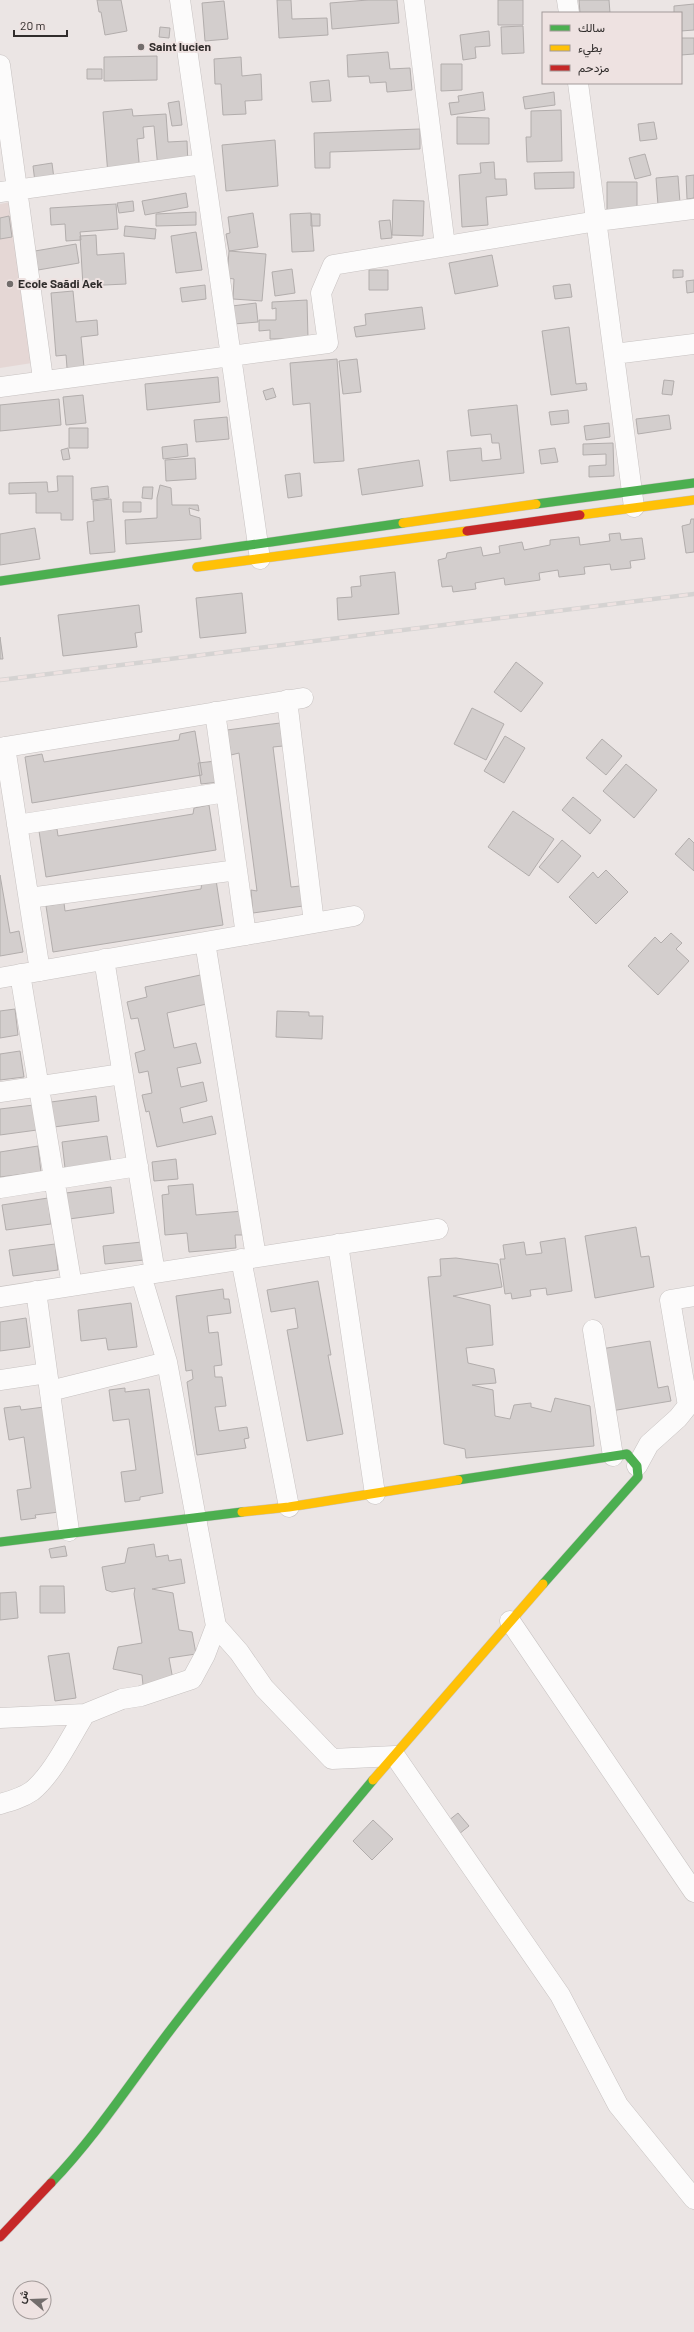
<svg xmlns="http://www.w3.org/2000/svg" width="694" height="2332" font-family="Barlow,Vazirmatn,sans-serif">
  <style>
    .built { fill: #e5d7d5 }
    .building { fill: #d3cecd; stroke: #b2adac }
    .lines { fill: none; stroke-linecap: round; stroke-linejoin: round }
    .street-casing { stroke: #c7c2c1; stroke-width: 21 }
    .fast-casing { stroke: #c7c2c1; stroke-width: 10 }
    .slow-casing { stroke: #c7c2c1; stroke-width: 10 }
    .jam-casing { stroke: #c7c2c1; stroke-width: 10 }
    .street { stroke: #fcfbfb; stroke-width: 20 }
    .fast { stroke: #4caf50; stroke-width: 9 }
    .slow { stroke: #ffc107; stroke-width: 9 }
    .jam { stroke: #c62828; stroke-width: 9 }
    .rail-casing { stroke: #d5d3d2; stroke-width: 4.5 }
    .rail { stroke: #eee2e1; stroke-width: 3; stroke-dasharray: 9; stroke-linecap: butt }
    .poi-dot { fill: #726d6c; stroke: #eee2e1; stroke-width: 1.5 }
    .labels { text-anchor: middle; stroke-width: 4; stroke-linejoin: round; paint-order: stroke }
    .poi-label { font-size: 12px; font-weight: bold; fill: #312d2c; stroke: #eee2e1; text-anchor: start }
  </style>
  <rect width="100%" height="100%" fill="#ebe5e4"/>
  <path class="built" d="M10 202 32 363 0 368V204Z"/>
  <path class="building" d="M97 0H121L127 31 105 35 101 12H99Z
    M277 0H291L292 19 327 18 328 35 279 38Z
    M368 0H397L399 23 332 29 330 3Z
    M498 0H523V25H498Z
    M579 0H609L610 13H580Z
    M224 1 228 39 205 41 202 3Z
    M694 4V30L681 31V13H674V6Z
    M523 26 524 53 502 54 501 27Z
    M160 27 170 28 169 38 159 37Z
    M489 31 490 46 475 47 476 58 463 60 460 35Z
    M681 38H694V54L681 55Z
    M388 52 390 69 410 68 412 90 387 92 386 82 370 83 369 76 348 77 347 55Z
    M157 56V80L104 81V57Z
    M241 57 242 76 261 74 262 100 245 101 246 114 223 115 221 84H215L214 59Z
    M441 64H462V90L441 91Z
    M87 69H102V79H87Z
    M329 80 331 101 312 102 310 82Z
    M483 92 485 110 451 115 449 103 459 102 458 96Z
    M554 92 555 105 525 109 523 97Z
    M179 101 182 125 172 126 168 103Z
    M132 109 133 116 166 114 168 142 187 141 188 166 158 169 154 126 143 127 144 138 137 139 140 173 108 175 103 112Z
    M561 110 562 161 527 162 526 137H531V111Z
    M457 117 489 118V144H457Z
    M654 122 657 139 640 141 638 124Z
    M420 129V149L330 152V168H315L314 133Z
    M275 140 278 186 226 191 222 145Z
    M645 154 651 175 635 179 629 158Z
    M494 162 495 179H506L507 195 486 197 488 225 462 227 459 175 481 173 480 163Z
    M52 163 54 179 35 182 33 166Z
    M574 172V188L535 189 534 173Z
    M694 175V198L687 199 686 176Z
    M678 176 680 203 658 205 656 178Z
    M607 182H637V211L607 210Z
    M186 193 188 207 145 215 142 201Z
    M393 200 424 201 423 236 392 235Z
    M133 201 134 211 119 213 117 203Z
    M116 204 118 229 80 232 81 240 66 241 65 224 51 225 50 208Z
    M196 212V225L156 226V214Z
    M253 213 258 247 229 251 226 234 230 233 228 217Z
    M311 213 314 251 292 252 290 214Z
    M311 214H320V226H311Z
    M9 216 12 237 0 239V218Z
    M390 220 392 238 381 239 379 221Z
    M125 226 156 229 155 239 124 236Z
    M196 232 202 270 176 273 171 236Z
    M96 235 97 255 124 253 126 284 83 286 80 236Z
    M76 244 79 263 38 270 35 251Z
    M229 251 266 254 262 301 233 299 234 279 227 278Z
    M492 255 498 286 455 294 449 263Z
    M292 269 295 293 275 296 272 272Z
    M369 270H388V290H369Z
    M673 270H683V277L673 278Z
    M694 280V292L687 293 686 281Z
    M570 284 572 297 555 299 553 286Z
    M205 285 206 299 182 302 180 288Z
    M73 291 76 322 97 320 98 335 81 337 84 367 67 368 66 355 56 356 51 293Z
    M307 300 308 338 270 339V330L259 331V320H276V308L272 309V302Z
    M256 303 258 322 234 324 232 306Z
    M422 307 425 329 356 337 354 327 366 325 365 314Z
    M569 327 576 384 586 383 587 390 551 395 542 331Z
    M337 359 344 461 314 463 310 403 293 405 290 363Z
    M357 359 361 392 343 394 339 361Z
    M218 377 220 402 147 410 145 384Z
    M664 380 674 381 672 395 662 394Z
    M273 388 276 397 266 400 263 391Z
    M83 395 86 423 66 425 63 397Z
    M59 399 61 425 0 431V405Z
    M517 405 524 473 450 481 447 451 481 448 482 461 501 459 499 443H492L491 434 471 436 468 410Z
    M568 410 569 423 551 425 549 412Z
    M669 415 671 429 638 434 636 419Z
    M227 417 229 439 196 442 194 420Z
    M609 423 610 437 586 440 584 426Z
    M69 428H88V448H69Z
    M613 443 614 476 589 477V466L606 465V454L583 455V444Z
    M187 444 188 456 163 459 162 447Z
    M68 448 70 459 63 460 61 450Z
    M555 448 558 462 541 464 539 450Z
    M195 458 196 479 166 481 165 460Z
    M419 460 423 486 362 495 358 469Z
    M300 473 302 496 288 498 285 475Z
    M57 476H73V520H61V513H36V493L9 494V483L47 482 48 492 58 491Z
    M160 485 171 488 172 505H198L199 511 189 508 190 515 200 518 201 539 126 544 125 520 157 518V498Z
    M108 486 109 498 92 500 91 488Z
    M143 487H153L152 499 142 498Z
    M111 499 115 552 90 554 87 522 94 521 93 501Z
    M123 502H141V512H123Z
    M691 519H694V552L686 553 682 526 690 524Z
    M35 528 40 559 0 565V534Z
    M620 533 621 540 642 538 645 559 630 561 631 568 611 570 610 564 584 567 585 574 559 577 558 570 539 573 540 580 505 585 504 578 475 583 476 589 453 592 452 586 442 587 438 560 446 558 447 553 481 547 483 556 500 553 499 546 522 542 524 550 550 545V540L579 537 580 545 610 541 609 534Z
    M395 572 399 614 338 620 337 598 352 597 351 587 361 586 360 576Z
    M242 593 246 633 200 638 196 598Z
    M139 605 142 632 135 633 137 647 63 656 58 615Z
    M0 637 3 659H0Z
    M516 662 543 683 521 712 494 692Z
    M472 708 504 724 486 760 454 744Z
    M280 723 283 746 273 747 291 887 300 886 303 906 253 913 251 890 257 891 239 753 231 755 227 730Z
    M195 731 202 775 32 803 25 757 42 754 44 762 179 740 180 734Z
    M505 736 525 748 504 783 484 771Z
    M602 739 622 756 606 775 586 758Z
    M216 761 219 782 201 784 198 763Z
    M626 764 657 790 634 818 603 791Z
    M573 797 601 820 590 834 562 810Z
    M209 805 216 850 46 877 39 831 57 829 58 836 193 814 194 808Z
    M513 811 554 839 529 876 488 847Z
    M689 838 694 843V871L675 854Z
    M562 840 581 856 558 883 539 867Z
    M606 870 628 892 596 924 569 897 593 872 598 878Z
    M0 875 10 933 19 931 23 952 0 956Z
    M216 880 223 925 53 952 46 906 64 903 65 911 201 889 202 882Z
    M671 933 682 943 676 949 689 961 658 995 628 966 655 937 661 943Z
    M205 974 211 1003 167 1013 174 1048 196 1043 201 1063 177 1068 181 1087 203 1082 207 1101 180 1108 183 1123 212 1116 216 1134 157 1147 149 1111 146 1112 142 1095 152 1093 148 1071 139 1073 135 1053 145 1050 138 1018 131 1019 127 1002 147 997 145 987Z
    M15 1009 18 1035 0 1038V1011Z
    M277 1011 309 1012V1016H323L322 1039 276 1037Z
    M20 1051 24 1077 0 1080V1054Z
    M96 1096 99 1121 54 1127 51 1102Z
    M34 1105 37 1130 0 1135V1109Z
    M107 1136 111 1162 65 1168 62 1142Z
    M38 1146 41 1172 0 1177V1152Z
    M176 1159 178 1179 154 1181 152 1162Z
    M193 1184 196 1215 243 1211 245 1235H235L236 1248 189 1252 187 1233 165 1235 162 1195 169 1194 168 1186Z
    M111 1187 114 1213 69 1219 66 1193Z
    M48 1198 51 1224 6 1230 2 1205Z
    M636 1227 641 1257 649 1256 654 1287 595 1298 585 1236Z
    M565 1238 572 1291 547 1295 546 1288 530 1290 531 1296 512 1299 511 1293 505 1294 500 1259H505L503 1245 524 1242 526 1255 542 1253 540 1242Z
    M142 1242 144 1260 105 1264 103 1246Z
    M55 1244 58 1270 13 1276 9 1250Z
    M456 1258 498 1264 502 1287 453 1296 490 1305 493 1345 466 1348 468 1363 494 1369 496 1383 472 1385 493 1390 495 1416 510 1419 514 1405 531 1403V1407L551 1412 555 1398 590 1406 594 1446 466 1458 465 1449 444 1444 428 1277 441 1276 440 1259Z
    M318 1281 331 1355H328L343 1434 307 1441 287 1330 298 1328 295 1308 271 1312 267 1290Z
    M223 1289 224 1299H229L231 1313 207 1316 209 1333 218 1332 222 1365 214 1366 215 1377H222L226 1406 215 1407 219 1431 247 1427 249 1438 244 1439 246 1448 197 1455 187 1382 193 1379 192 1370 186 1371 176 1296Z
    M131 1303 137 1347 108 1350 106 1338 81 1341 78 1310Z
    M26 1318 30 1347 0 1351V1322Z
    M650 1341 658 1388 668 1386 671 1401 611 1411 601 1349Z
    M125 1388V1392L149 1389 163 1493 140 1497V1500L125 1502 121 1472 136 1470 129 1419 113 1421 109 1390Z
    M20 1406 21 1410 44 1407 59 1512 35 1515 36 1518 21 1520 17 1490 31 1488 24 1437 9 1440 4 1408Z
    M154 1544 156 1557 168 1555 169 1561 181 1559 185 1583 152 1589 173 1593 179 1630 192 1632 196 1654 169 1658 173 1680 143 1685 142 1675 113 1669 118 1647 142 1643 134 1594 135 1588 112 1592 106 1590 102 1567 125 1563 128 1548Z
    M65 1546 67 1556 51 1558 49 1549Z
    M40 1586H64L65 1613H40Z
    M16 1592 18 1618 0 1620V1593Z
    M69 1653 76 1698 55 1701 48 1656Z
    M458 1813 469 1826 459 1834 448 1821Z
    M373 1820 393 1839 372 1860 353 1841Z"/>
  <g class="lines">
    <g class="street-casing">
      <path id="street" d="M180 0 260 559
        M414 0 445 246
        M567 0 569 13
        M0 65 43 379
        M578 83 634 507
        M0 192 203 164
        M614 354 694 344
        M0 387 328 343 321 293 333 265 597 221 694 209
        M287 700 314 923
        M215 712 246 935
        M5 747 40 971
        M0 748 303 698
        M17 825 226 792
        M29 898 237 870
        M205 942 256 1257
        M104 959 155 1273
        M20 974 72 1286
        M0 978 354 916
        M0 1092 122 1074
        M0 1188 138 1166
        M338 1244 375 1494
        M241 1259 289 1507
        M141 1275 167 1362 216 1626
        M36 1291 69 1531
        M0 1297 438 1229
        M593 1330 613 1456
        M0 1380 47 1373
        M50 1391 167 1362
        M688 1406 670 1300 694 1296
        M637 1466 649 1444 678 1418 694 1398
        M510 1621 694 1892
        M0 1718 85 1714 122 1699 141 1696 192 1679 205 1655 216 1626 239 1652 264 1688 332 1759 395 1756 560 1995 618 2105 694 2199
        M0 1804C11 1801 22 1798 32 1791 53 1774 70 1738 85 1714"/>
    </g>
    <g class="fast-casing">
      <path id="fast" d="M536 504 694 483
        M0 581 403 523
        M458 1480 627 1454 637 1466 638 1477 543 1584
        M0 1542 242 1512
        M51 2183C98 2134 134 2077 175 2024 239 1941 306 1860 373 1780"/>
    </g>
    <g class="slow-casing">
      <path id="slow" d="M580 515 694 500
        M403 523 536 504
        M197 567 467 531
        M242 1512 289 1507 458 1480
        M373 1780 543 1584"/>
    </g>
    <g class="jam-casing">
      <path id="jam" d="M467 531 580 515
        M0 2237 51 2183"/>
    </g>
    <use href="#street" class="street"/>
    <use href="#fast" class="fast"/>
    <use href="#slow" class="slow"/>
    <use href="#jam" class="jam"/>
    <g class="rail-casing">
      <path id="rail" d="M0 680 694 594"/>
    </g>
    <use href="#rail" class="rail"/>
  </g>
  <g class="poi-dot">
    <circle cx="141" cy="47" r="4"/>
    <circle cx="10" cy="284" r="4"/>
  </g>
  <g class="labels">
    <g class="poi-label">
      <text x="149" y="51">Saint lucien</text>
      <text x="18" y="288">Ecole Saãdi Aek</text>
    </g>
  </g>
  <rect x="542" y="12" width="140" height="72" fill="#eee2e1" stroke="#a29a99"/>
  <rect x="550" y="25" width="20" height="6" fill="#4caf50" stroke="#a29a99"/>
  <text x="578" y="32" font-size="12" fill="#312d2c">سالك</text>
  <rect x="550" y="45" width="20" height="6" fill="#ffc107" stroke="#a29a99"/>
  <text x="578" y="52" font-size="12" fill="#312d2c">بطيء</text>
  <rect x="550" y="65" width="20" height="6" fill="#c62828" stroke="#a29a99"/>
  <text x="578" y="72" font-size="12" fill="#312d2c">مزدحم</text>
  <g transform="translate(32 2300) rotate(289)"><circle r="19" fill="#eee2e1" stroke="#a29a99"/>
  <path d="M0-3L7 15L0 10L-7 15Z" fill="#726d6c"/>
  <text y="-6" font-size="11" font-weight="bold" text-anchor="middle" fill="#312d2c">ش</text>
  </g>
  <path d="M14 30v6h53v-6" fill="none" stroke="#312d2c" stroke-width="2"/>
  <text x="20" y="30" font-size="12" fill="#312d2c" stroke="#eee2e1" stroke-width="3" paint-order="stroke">20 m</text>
</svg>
